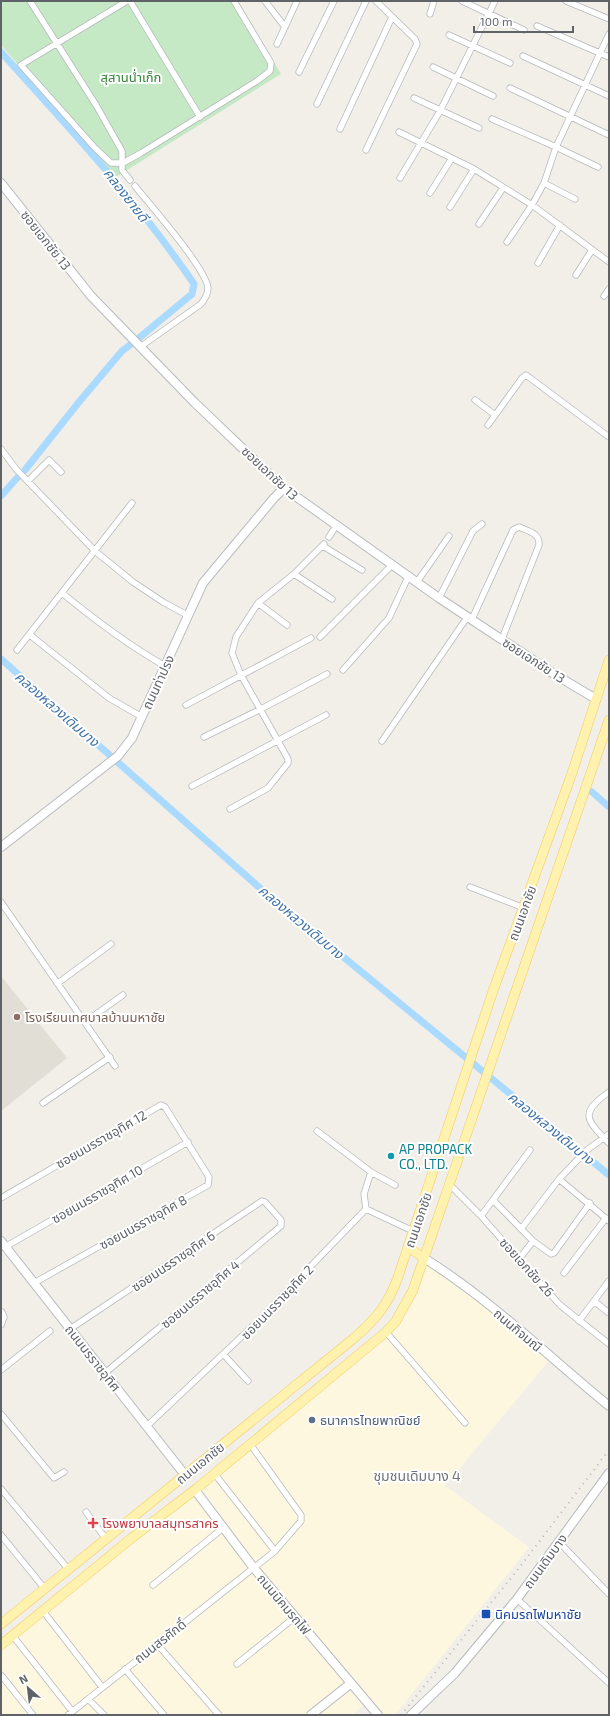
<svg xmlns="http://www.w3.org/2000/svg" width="610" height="1716" font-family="'Exo 2','Noto Sans Thai',sans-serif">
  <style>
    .commercial { fill: #fef7e0 }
    .education { fill: #e1ded6 }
    .green { fill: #c5e8c5 }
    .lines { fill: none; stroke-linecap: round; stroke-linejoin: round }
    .canal { stroke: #aadaff; stroke-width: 7 }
    .street-casing { stroke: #b5b8bc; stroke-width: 7 }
    .secondary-casing { stroke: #b6babf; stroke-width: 10 }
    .primary-casing { stroke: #f2c960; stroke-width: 10 }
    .street { stroke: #fff; stroke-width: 5.5 }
    .secondary { stroke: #fff; stroke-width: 8 }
    .primary { stroke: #fff2af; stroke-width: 9 }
    .rail { stroke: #b6b7b8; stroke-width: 2; stroke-dasharray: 1 5; stroke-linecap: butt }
    .education-dot { fill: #8d6e63; stroke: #fff; stroke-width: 1.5 }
    .culture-dot { fill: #0f9aa8; stroke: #fff; stroke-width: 1.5 }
    .service-dot { fill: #5c6f8a; stroke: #fff; stroke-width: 1.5 }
    .health-dot { fill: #e0444e; stroke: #fff; stroke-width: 1.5 }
    .transit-dot { fill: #1a4fb4; stroke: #fff; stroke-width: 1.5 }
    .labels { text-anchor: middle; stroke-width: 4; stroke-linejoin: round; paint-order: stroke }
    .park-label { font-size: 13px; fill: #348238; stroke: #fff }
    .street-label { font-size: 13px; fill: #5f6368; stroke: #fff }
    .education-label { font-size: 13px; fill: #785e54; stroke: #fff; text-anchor: start }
    .culture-label { font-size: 13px; fill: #0d838f; stroke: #fff; text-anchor: start }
    .service-label { font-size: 13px; fill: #4e5e75; stroke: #fff; text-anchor: start }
    .health-label { font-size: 13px; fill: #be3a42; stroke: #fff; text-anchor: start }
    .transit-label { font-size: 13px; fill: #164399; stroke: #fff; text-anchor: start }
    .water-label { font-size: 14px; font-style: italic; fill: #4174aa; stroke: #fff }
    .neighbourhood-label { font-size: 14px; fill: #70757a; stroke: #fff }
  </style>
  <rect width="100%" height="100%" fill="#f1efe8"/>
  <path class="commercial" d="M424 1258 551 1358 445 1486 529 1547 395 1715H378L366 1702 352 1715H1V1645L396 1321Z"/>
  <path class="education" d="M1 976 67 1058 1 1111Z"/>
  <path class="green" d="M1 1H238L281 74 116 177 1 45Z"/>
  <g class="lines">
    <path class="canal" d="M1 52C68 127 137 200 194 284L192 294 139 338
      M25 470 79 402 122 351 130 345
      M1 496 17 478
      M1 659 269 896 609 1175
      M592 792 609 807"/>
    <g class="street-casing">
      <path id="street" d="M30 1 96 105 122 151V170L130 180
        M127 1 21 65 95 148 111 163H123L141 153 257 81 270 71 271 63 234 1
        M130 1 200 117
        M265 1 285 27
        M462 1 524 30
        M566 1 609 19
        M430 14 434 1
        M537 26 609 57
        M449 35 510 63
        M277 44 297 1
        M523 56 609 96
        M433 67 493 96
        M299 72 334 1
        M510 88 609 135
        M414 98 479 128
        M317 104 366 1
        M492 119 556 147 598 167
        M340 129 392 17
        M399 132 474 169 532 205 609 262
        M366 150 417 44 415 39 376 1
        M400 178 440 111 495 1
        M544 183 575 199
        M135 186C149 204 206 268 208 288 208 294 205 299 201 304L140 347
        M430 193 452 158
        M450 207 474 169
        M479 224 503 188
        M507 242 532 205 544 183 556 147 609 34
        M538 263 560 225
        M576 275 592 250
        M604 296 609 289
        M475 400 495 415
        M488 425 522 378 526 375 609 437
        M1 449 16 469 95 551 133 582 163 602 189 616
        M28 481 49 460 61 472
        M329 537 336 526
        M323 546 362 570
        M294 574 332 599
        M417 582 449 536
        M62 593C95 620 128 645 165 666
        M439 598 473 531 482 524
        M472 619 513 530 519 527C528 531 540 533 539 545L502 639
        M287 625 258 603 294 574 324 544
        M30 635 109 698 142 717
        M320 637 392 565
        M17 650 132 503
        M343 670 389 618 409 575
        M186 705 311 638
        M204 737 261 709 327 674
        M382 741 468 616
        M192 786 326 715
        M230 809 268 788 288 763V759L241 675 232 653 236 637 258 603
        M470 887 524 908
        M1 902 115 1066
        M58 983 111 944
        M85 1022 123 995
        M609 1092C579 1113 586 1120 609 1143
        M43 1103 110 1057
        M317 1131 371 1172 395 1185
        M609 1134 587 1150 559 1179 609 1221
        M450 1185 481 1216 560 1305 609 1344
        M1 1198 161 1105 165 1107 209 1177 208 1185 34 1283
        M493 1200 533 1241
        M366 1209 364 1194 371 1172
        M481 1216 530 1150
        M521 1229 559 1179
        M5 1247 188 1142
        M519 1259 533 1241 551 1254 554 1253 590 1203
        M564 1273 606 1218
        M594 1301 609 1313
        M579 1321 609 1281
        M1 1325 4 1317 2 1312
        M70 1329 262 1201 265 1202 281 1220V1226L105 1373
        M386 1332 465 1423
        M224 1355 248 1381
        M1 1370 50 1331
        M1 1414 54 1478 64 1472
        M147 1426 257 1322 366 1209 413 1231
        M214 1473 275 1551
        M1 1489 69 1570
        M86 1512 106 1539
        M1 1535 45 1589
        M559 1542 609 1594
        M153 1585 223 1528
        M517 1599 609 1683
        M43 1611 102 1687
        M13 1636 72 1711
        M157 1644 219 1715
        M237 1664 295 1617
        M125 1669 164 1715
        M1 1675 33 1715
        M88 1699 104 1715
        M68 1715 275 1551 301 1521V1515L250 1444"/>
    </g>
    <g class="secondary-casing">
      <path id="secondary" d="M1 183 91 296 195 403 284 488 439 598 554 674 596 699
        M1 847 118 756 132 738 203 583 274 498 284 488
        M1 1241 185 1475
        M424 1258C491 1300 548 1356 609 1406
        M196 1489 198 1494 253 1567 378 1715
        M311 1715 350 1684
        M411 1715 455 1673 517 1599 609 1473"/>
    </g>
    <g class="primary-casing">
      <path id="primary" d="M408 1247 424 1258
        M1 1624 353 1339C376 1319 388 1305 398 1277L493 991 571 776 609 660
        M1 1645 133 1537 196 1489 386 1332 396 1321 413 1290 609 720"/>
    </g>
    <use href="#street" class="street"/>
    <use href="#secondary" class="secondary"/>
    <use href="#primary" class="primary"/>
    <path class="rail" d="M401 1715 519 1568 609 1450"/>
  </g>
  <circle class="education-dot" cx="17" cy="1017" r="4"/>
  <circle class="culture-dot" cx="391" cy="1156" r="4"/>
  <circle class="service-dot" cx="312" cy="1420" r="4"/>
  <path class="health-dot" d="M91 1517h4v4h4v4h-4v4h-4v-4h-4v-4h4z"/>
  <rect class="transit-dot" x="481" y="1609" width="10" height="10" rx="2"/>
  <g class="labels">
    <g class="park-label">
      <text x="131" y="82">สุสานน่ำเก็ก</text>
    </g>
    <g class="street-label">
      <text transform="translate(46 240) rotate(52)" y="5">ซอยเอกชัย 13</text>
      <text transform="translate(270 473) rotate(43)" y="5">ซอยเอกชัย 13</text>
      <text transform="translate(534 660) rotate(33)" y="5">ซอยเอกชัย 13</text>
      <text transform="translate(158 682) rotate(-65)" y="5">ถนนท่าปรง</text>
      <text transform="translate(522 913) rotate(-70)" y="5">ถนนเอกชัย</text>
      <text transform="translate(101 1139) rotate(-30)" y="5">ซอยนนรราชอุทิศ 12</text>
      <text transform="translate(97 1194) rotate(-30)" y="5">ซอยนนรราชอุทิศ 10</text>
      <text transform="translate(418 1220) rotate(-71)" y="5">ถนนเอกชัย</text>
      <text transform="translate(143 1222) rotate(-29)" y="5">ซอยนนรราชอุทิศ 8</text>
      <text transform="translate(173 1261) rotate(-34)" y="5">ซอยนนรราชอุทิศ 6</text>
      <text transform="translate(527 1267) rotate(48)" y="5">ซอยเอกชัย 26</text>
      <text transform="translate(200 1294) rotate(-40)" y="5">ซอยนนรราชอุทิศ 4</text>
      <text transform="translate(277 1302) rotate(-46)" y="5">ซอยนนรราชอุทิศ 2</text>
      <text transform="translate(518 1330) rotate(40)" y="5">ถนนกิจมณี</text>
      <text transform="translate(93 1358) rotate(52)" y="5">ถนนนรราชอุทิศ</text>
      <text transform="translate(200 1463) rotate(-39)" y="5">ถนนเอกชัย</text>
      <text transform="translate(545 1561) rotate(-54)" y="5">ถนนเดิมบาง</text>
      <text transform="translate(284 1604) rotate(50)" y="5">ถนนนิคมรถไฟ</text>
      <text transform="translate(160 1641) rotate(-38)" y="5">ถนนสรศักดิ์</text>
    </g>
    <g class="education-label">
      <text x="25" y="1022">โรงเรียนเทศบาลบ้านมหาชัย</text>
    </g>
    <g class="culture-label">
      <text x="399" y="1154">AP PROPACK<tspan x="399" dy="15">CO., LTD.</tspan></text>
    </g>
    <g class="service-label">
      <text x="320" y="1425">ธนาคารไทยพาณิชย์</text>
    </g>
    <g class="health-label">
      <text x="102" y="1528">โรงพยาบาลสมุทรสาคร</text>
    </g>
    <g class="transit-label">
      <text x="495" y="1619">นิคมรถไฟมหาชัย</text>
    </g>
    <g class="water-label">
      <text transform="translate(126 195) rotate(52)" y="5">คลองยายดี</text>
      <text transform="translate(57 709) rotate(41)" y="5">คลองหลวงเดิมบาง</text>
      <text transform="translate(301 922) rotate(40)" y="5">คลองหลวงเดิมบาง</text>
      <text transform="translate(551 1128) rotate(39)" y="5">คลองหลวงเดิมบาง</text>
    </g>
    <g class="neighbourhood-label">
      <text x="417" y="1481">ชุมชนเดิมบาง 4</text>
    </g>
  </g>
  <rect width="610" height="1716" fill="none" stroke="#5f6368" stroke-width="4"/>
  <g transform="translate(28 1688) rotate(332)" stroke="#ffffff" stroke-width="3" paint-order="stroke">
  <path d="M0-3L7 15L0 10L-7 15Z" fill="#5f6368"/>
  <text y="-6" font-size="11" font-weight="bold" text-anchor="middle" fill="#5f6368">N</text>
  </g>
  <path d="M474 26v6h99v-6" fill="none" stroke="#5f6368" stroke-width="2"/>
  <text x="480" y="26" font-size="12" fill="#5f6368" stroke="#ffffff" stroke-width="3" paint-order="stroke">100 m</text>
</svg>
